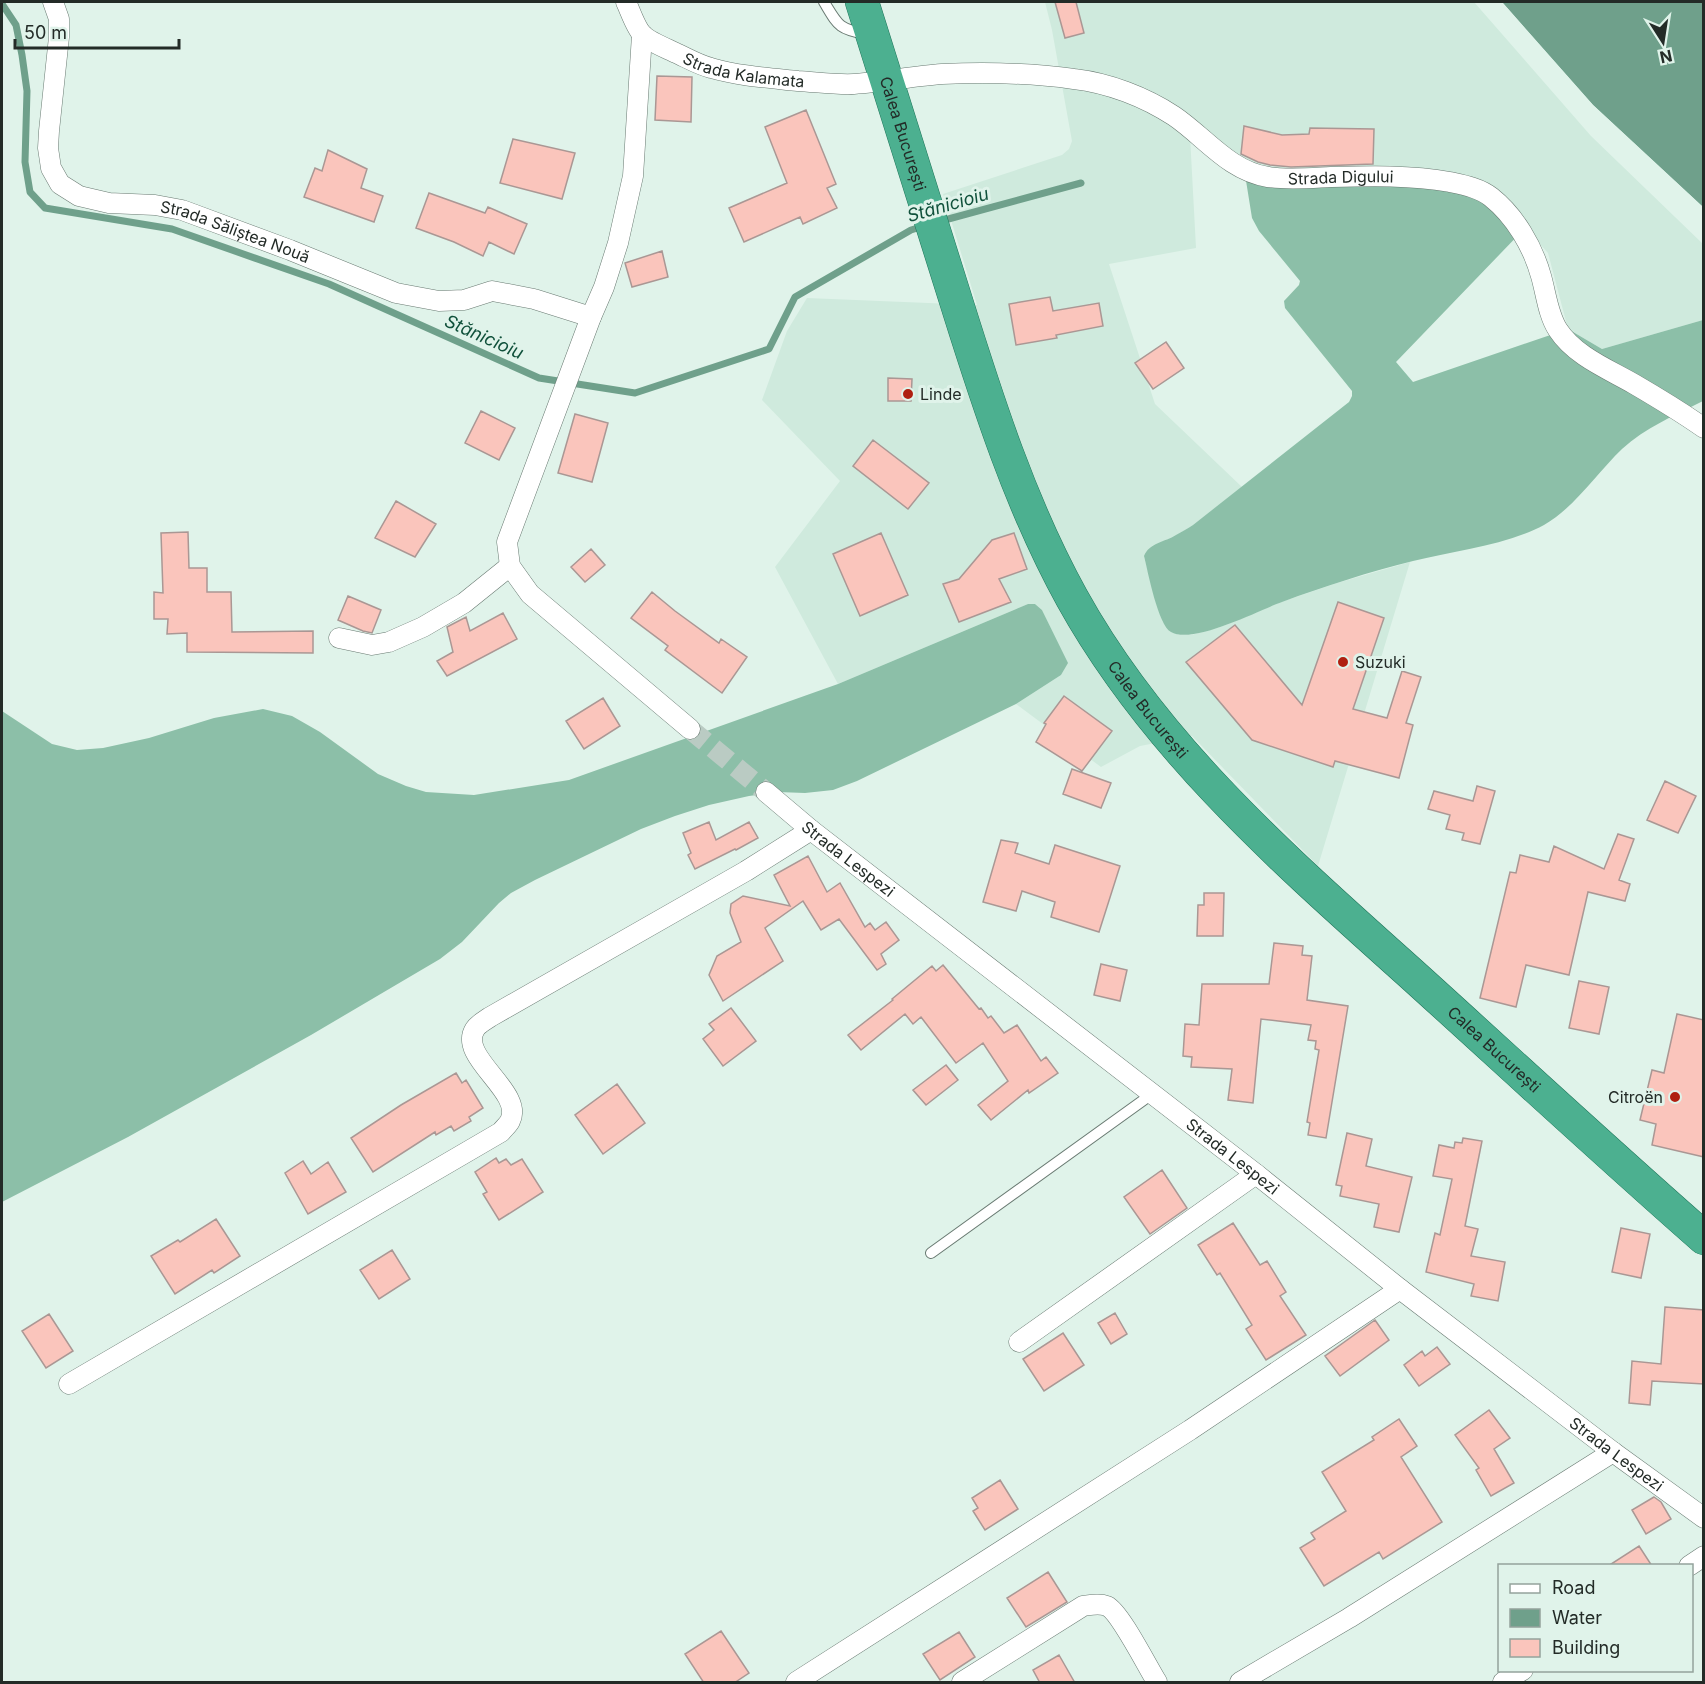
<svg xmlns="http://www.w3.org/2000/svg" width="1705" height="1684" font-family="Inter,sans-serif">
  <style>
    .built { fill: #cfeadd }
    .forest { fill: #8cbfa8 }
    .water { fill: #6fa08b }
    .pier { fill: #e0f3ea }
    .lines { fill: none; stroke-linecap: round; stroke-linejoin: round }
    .stream { stroke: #6fa08b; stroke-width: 7 }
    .building { fill: #fac5bc; stroke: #aa9794; stroke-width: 1.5 }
    .minor-tunnel { stroke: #bacbc3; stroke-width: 20; stroke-dasharray: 20 10; stroke-linecap: butt }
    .service-casing { stroke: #697a72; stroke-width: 12 }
    .minor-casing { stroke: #697a72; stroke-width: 21 }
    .trunk-casing { stroke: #20755a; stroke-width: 34 }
    .service { stroke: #fff; stroke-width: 10 }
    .minor { stroke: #fff; stroke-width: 20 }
    .trunk { stroke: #4cb090; stroke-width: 33 }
    .poi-dot { fill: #af2011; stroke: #e0f3ea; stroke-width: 2 }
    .labels { text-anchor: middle; stroke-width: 6; stroke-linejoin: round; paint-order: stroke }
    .street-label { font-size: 16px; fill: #232b27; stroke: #e0f3ea }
    .poi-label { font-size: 16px; fill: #232b27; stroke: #e0f3ea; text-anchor: start }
    .water-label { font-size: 18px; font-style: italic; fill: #10513b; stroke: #e0f3ea }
  </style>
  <rect width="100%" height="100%" fill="#e0f3ea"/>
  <path class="built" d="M1045 2H1474L1591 136 1703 244V320L1602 349 1568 329 1548 253 1485 183 1292 174 1243 162 1189 117 1196 248 1109 264 1155 404 1242 487 1193 525 1174 537 1152 546 1144 557 1162 621 1178 635H1191L1223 626 1281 602 1337 583 1410 562 1318 866 1192 736 1140 746 1101 767 1016 704 1061 675 1067 663 1042 610 1035 604H1028L838 684 775 567 840 481 762 400 787 331 807 298 977 305 943 194 1062 155 1069 149 1072 141 1052 30Z"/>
  <path class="forest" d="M1243 162 1292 174 1485 183 1526 227 1396 362 1413 382 1568 329 1602 349 1703 320V401C1675 415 1645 428 1622 449 1597 473 1574 508 1544 525 1507 545 1454 551 1413 561 1369 572 1325 586 1282 602 1259 610 1193 645 1171 632 1158 625 1148 572 1144 556 1149 543 1165 542 1176 535 1182 532 1188 528 1193 525L1349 402 1352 396V391L1285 308 1284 301 1299 285 1300 281 1259 231 1252 218Z
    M1028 604H1035L1042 610 1068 663 1061 675 1016 704 857 781 833 790 805 793 778 792 749 796 709 805 675 816 641 829 535 880 511 893 499 903 462 942 440 959 311 1035 128 1137 2 1202V711L52 744 77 750 103 748 149 738 214 718 263 709 292 716 320 732 378 774 406 786 426 792 474 795 569 780 838 684Z"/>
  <path class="water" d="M1502 2H1703V207L1593 105Z"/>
  <path class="pier" d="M1499 2H1502L1593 105 1703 207 1704 210 1591 108Z"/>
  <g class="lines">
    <path class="stream" d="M2 4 16 25 22 55 27 91 25 162 30 192 45 208 172 229 329 284 539 378 635 393 769 349 795 297 911 230 924 226
      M941 221 1081 183"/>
  </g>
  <path class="building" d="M1055 2H1076L1084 33 1065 38Z
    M657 76 692 77 691 122 655 120Z
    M806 110 836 184 827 188 837 208 803 224 800 217 744 242 729 208 787 183 765 127Z
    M1244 126 1282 135 1309 134 1310 128 1374 129 1373 164 1291 167 1270 165 1258 162 1241 154Z
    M513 139 575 153 562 199 500 183Z
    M328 150 367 169 361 188 383 196 374 222 304 197 315 168 322 171Z
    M429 193 485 213 488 207 527 224 514 254 489 242 483 256 454 242 416 228Z
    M662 251 668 277 632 287 625 263Z
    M1050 297 1053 311 1099 303 1103 326 1056 335 1057 338 1016 345 1009 304Z
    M1166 342 1184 368 1153 389 1135 363Z
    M888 378 912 379 911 401H888Z
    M481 411 515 428 499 460 465 443Z
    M575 414 608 423 592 482 558 473Z
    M873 440 929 483 908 509 853 466Z
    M396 501 436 524 415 557 375 538Z
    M188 532 189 568H207V592H231L232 632 313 631V653L187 652V633L167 634 168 619H154V592L163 593 161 533Z
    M881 533 908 595 860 616 833 554Z
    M1014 533 1027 569 999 579 1011 602 959 622 943 584 959 579 992 540Z
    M591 549 605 565 585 582 571 567Z
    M652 592 675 611 719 643 721 639 747 657 722 693 665 650 668 646 631 618Z
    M348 596 381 610 372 633 363 631 338 620Z
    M1338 602 1384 618 1353 709 1387 718 1402 671 1421 677 1406 723 1413 725 1399 778 1335 761 1333 767 1252 740 1186 662 1235 625 1302 705Z
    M503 613 517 639 447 676 437 661 453 652 447 627 466 617 470 631Z
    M1064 696 1112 731 1082 771 1036 742 1046 724 1044 723Z
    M603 698 620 726 584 749 566 721Z
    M1072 769 1111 783 1101 808 1063 794Z
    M1665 781 1696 796 1678 833 1647 820Z
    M1477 786 1495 791 1480 844 1462 840 1464 833 1446 829 1450 815 1428 809 1434 791 1473 801Z
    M709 822 716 840 749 822 758 838 736 850 735 849 695 869 688 855 691 853 683 833Z
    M1618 834 1634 839 1619 880 1630 884 1625 901 1588 892 1569 975 1526 965 1516 1007 1480 998 1510 872 1516 873 1520 855 1549 862 1554 846 1604 869Z
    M1001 840 1018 843 1015 853 1049 864 1055 845 1120 866 1099 932 1051 917 1055 902 1022 891 1016 911 983 902Z
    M808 856 827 892 840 883 865 927 870 923 875 930 886 922 899 940 881 954 886 964 877 970 839 919 821 930 803 901 765 928 783 961 723 1001 709 975 717 956 741 942 730 913 731 904 743 896 790 906 774 875Z
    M1204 893H1224L1223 936H1197L1198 905H1204Z
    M1274 943 1303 946 1302 955 1312 956 1307 1000 1348 1006 1326 1138 1308 1135 1310 1123 1307 1122 1319 1050 1315 1049 1316 1041 1308 1040 1311 1025 1261 1019 1253 1103 1228 1100 1232 1069 1191 1067 1192 1057 1183 1056 1185 1024 1199 1025 1202 984H1269Z
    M1101 964 1127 970 1120 1001 1094 995Z
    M943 965 979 1009 981 1008 988 1018 991 1016 1004 1033 1017 1025 1041 1061 1046 1057 1058 1073 1029 1093 1028 1090 991 1120 978 1105 1008 1081 983 1043 956 1063 921 1017 913 1024 905 1014 861 1050 848 1035 893 1000 892 999 932 966 936 971Z
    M1579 981 1609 987 1599 1034 1569 1028Z
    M731 1008 756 1041 723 1066 703 1039 714 1030 709 1024Z
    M1677 1014 1704 1020V1157L1652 1145 1656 1124 1640 1120 1652 1070 1664 1073Z
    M946 1065 958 1080 926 1105 913 1090Z
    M456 1073 462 1083 466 1080 483 1108 469 1117 471 1121 454 1131 451 1126 436 1135 435 1132 373 1172 351 1138 401 1105Z
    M617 1084 645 1123 603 1154 575 1115Z
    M1347 1133 1372 1139 1366 1166 1412 1177 1399 1232 1374 1227 1379 1204 1340 1196 1342 1186 1336 1185Z
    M1463 1138 1482 1141 1465 1226 1478 1229 1471 1256 1505 1262 1498 1301 1471 1296 1474 1284 1426 1272 1435 1233 1440 1235 1452 1179 1433 1176 1439 1145 1454 1148 1455 1142 1462 1143Z
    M496 1158 499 1163 506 1159 511 1165 522 1159 543 1192 499 1220 483 1194 487 1192 475 1172Z
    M303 1161 311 1174 328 1162 346 1192 308 1214 285 1173Z
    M1162 1170 1187 1208 1150 1234 1124 1197Z
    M216 1219 240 1256 214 1273 212 1270 175 1294 151 1256 178 1240 180 1242Z
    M1233 1223 1260 1265 1267 1261 1286 1292 1280 1296 1306 1335 1266 1360 1246 1329 1252 1325 1220 1273 1217 1275 1198 1245Z
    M1621 1228 1650 1234 1641 1278 1612 1272Z
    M392 1250 410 1279 379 1299 360 1270Z
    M1665 1307 1704 1310V1384L1652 1381 1650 1405 1629 1403 1632 1361 1661 1364Z
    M1115 1313 1127 1334 1111 1344 1098 1323Z
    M49 1314 73 1351 46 1368 22 1331Z
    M1375 1320 1389 1340 1340 1376 1325 1356Z
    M1063 1333 1084 1365 1044 1391 1023 1359Z
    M1437 1347 1450 1364 1419 1386 1404 1365 1422 1351 1425 1356Z
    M1489 1410 1510 1438 1494 1449 1514 1483 1491 1496 1476 1470 1479 1468 1455 1435Z
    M1399 1419 1417 1446 1401 1457 1442 1522 1383 1559 1379 1552 1324 1586 1300 1548 1315 1539 1311 1533 1346 1511 1322 1472 1374 1440 1372 1437Z
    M1000 1480 1018 1509 985 1530 973 1511 978 1508 972 1498Z
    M1654 1497 1661 1502 1671 1519 1646 1534 1632 1510Z
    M1639 1546 1652 1566H1608Z
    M1048 1572 1067 1602 1026 1627 1007 1598Z
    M721 1631 749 1673 734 1683H704L685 1654Z
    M959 1632 975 1657 940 1680 923 1654Z
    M1059 1655 1075 1683H1040L1033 1670Z"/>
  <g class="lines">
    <path class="minor-tunnel" d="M690 729 766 792"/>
    <g class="service-casing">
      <path id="service" d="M824 2C838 25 838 29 866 34
        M931 1253 1152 1094"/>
    </g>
    <g class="minor-casing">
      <g id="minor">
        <path id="s1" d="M53 2 59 19V37L49 131 48 148 51 168 60 184 79 196 109 203 155 205 182 210 290 250 396 293 439 301 464 300 492 291 534 299 591 317"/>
        <path id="s2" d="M626 2C630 10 636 29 643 35 648 41 668 49 676 53 687 58 699 65 711 68 739 76 769 78 798 81 816 82 836 85 854 84 884 82 913 76 942 74 986 72 1031 73 1074 79 1109 83 1145 97 1174 116 1205 137 1229 171 1268 177 1288 180 1310 178 1331 177 1371 176 1410 175 1450 182 1464 185 1480 188 1491 197 1515 216 1533 247 1541 276 1546 293 1548 315 1558 330 1575 356 1608 369 1634 384 1658 398 1681 412 1704 428"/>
        <path d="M642 35 633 176 618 243 604 287 591 317 507 542 510 566 530 594 690 729"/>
        <path d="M339 638 372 645 389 642 423 627 464 603 510 566"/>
        <path id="s3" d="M766 792 811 830 1256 1174 1400 1289 1613 1452 1704 1518"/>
        <path d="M1019 1342 1256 1174"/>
        <path d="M69 1384 501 1132C504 1128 508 1125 510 1121 525 1092 457 1057 475 1029 478 1024 486 1020 490 1017L746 871 811 830"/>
        <path d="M1689 1566 1704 1556"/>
        <path d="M796 1682 1190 1430 1400 1289"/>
        <path d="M962 1682 1083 1606C1091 1605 1099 1603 1107 1606 1120 1612 1148 1668 1157 1682"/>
        <path d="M1240 1682 1349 1618 1613 1452"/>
        <path d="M1503 1682 1523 1670"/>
      </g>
    </g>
    <g class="trunk-casing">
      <g id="trunk">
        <path id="s4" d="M862 2C893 102 925 203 957 304 988 403 1021 506 1072 598 1156 750 1290 865 1417 979 1512 1065 1607 1153 1704 1238"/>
      </g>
    </g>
    <use href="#service" class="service"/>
    <use href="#minor" class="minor"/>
    <use href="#trunk" class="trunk"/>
  </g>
  <g class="poi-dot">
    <circle cx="908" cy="394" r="6"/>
    <circle cx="1343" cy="662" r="6"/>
    <circle cx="1675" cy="1097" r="6"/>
  </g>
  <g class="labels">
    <g class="street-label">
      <text dy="6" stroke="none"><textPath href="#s2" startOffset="146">Strada Kalamata</textPath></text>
      <text dy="6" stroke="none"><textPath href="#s4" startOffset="138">Calea București</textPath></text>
      <text dy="6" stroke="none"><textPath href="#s2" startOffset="772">Strada Digului</textPath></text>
      <text dy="6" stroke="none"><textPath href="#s1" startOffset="370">Strada Săliștea Nouă</textPath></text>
      <text dy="6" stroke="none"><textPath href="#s4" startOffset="768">Calea București</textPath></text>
      <text dy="6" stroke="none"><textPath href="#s3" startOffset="106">Strada Lespezi</textPath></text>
      <text dy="6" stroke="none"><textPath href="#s4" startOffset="1254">Calea București</textPath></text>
      <text dy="6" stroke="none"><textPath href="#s3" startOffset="592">Strada Lespezi</textPath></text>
      <text dy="6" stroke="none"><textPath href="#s3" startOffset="1078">Strada Lespezi</textPath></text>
    </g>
    <g class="poi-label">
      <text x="920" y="400">Linde</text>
      <text x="1355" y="668">Suzuki</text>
      <text x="1663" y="1103" text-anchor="end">Citroën</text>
    </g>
    <g class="water-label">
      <text transform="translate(948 205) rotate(-16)" y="6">Stănicioiu</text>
      <text transform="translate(484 337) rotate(24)" y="6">Stănicioiu</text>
    </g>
  </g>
  <rect width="1705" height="1684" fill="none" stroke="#232b27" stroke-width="6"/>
  <rect x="1498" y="1564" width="195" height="108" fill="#e0f3ea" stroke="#94a39c" stroke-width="1.5"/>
  <rect x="1510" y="1584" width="30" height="9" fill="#ffffff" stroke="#94a39c" stroke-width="1.5"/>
  <text x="1552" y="1594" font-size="18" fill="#232b27">Road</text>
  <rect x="1510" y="1609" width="30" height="18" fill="#6fa08b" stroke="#94a39c" stroke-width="1.5"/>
  <text x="1552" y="1624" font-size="18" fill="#232b27">Water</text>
  <rect x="1510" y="1639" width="30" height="18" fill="#fac5bc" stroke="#94a39c" stroke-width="1.5"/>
  <text x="1552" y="1654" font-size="18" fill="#232b27">Building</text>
  <g transform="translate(1663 42) rotate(168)" stroke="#e0f3ea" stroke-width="4.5" paint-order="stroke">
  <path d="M0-4.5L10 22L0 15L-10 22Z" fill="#232b27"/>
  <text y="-9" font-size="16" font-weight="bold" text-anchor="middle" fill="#232b27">N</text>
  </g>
  <path d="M15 39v9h164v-9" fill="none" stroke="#232b27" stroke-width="3"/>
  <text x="24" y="39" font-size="18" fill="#232b27" stroke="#e0f3ea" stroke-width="4.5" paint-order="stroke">50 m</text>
</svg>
